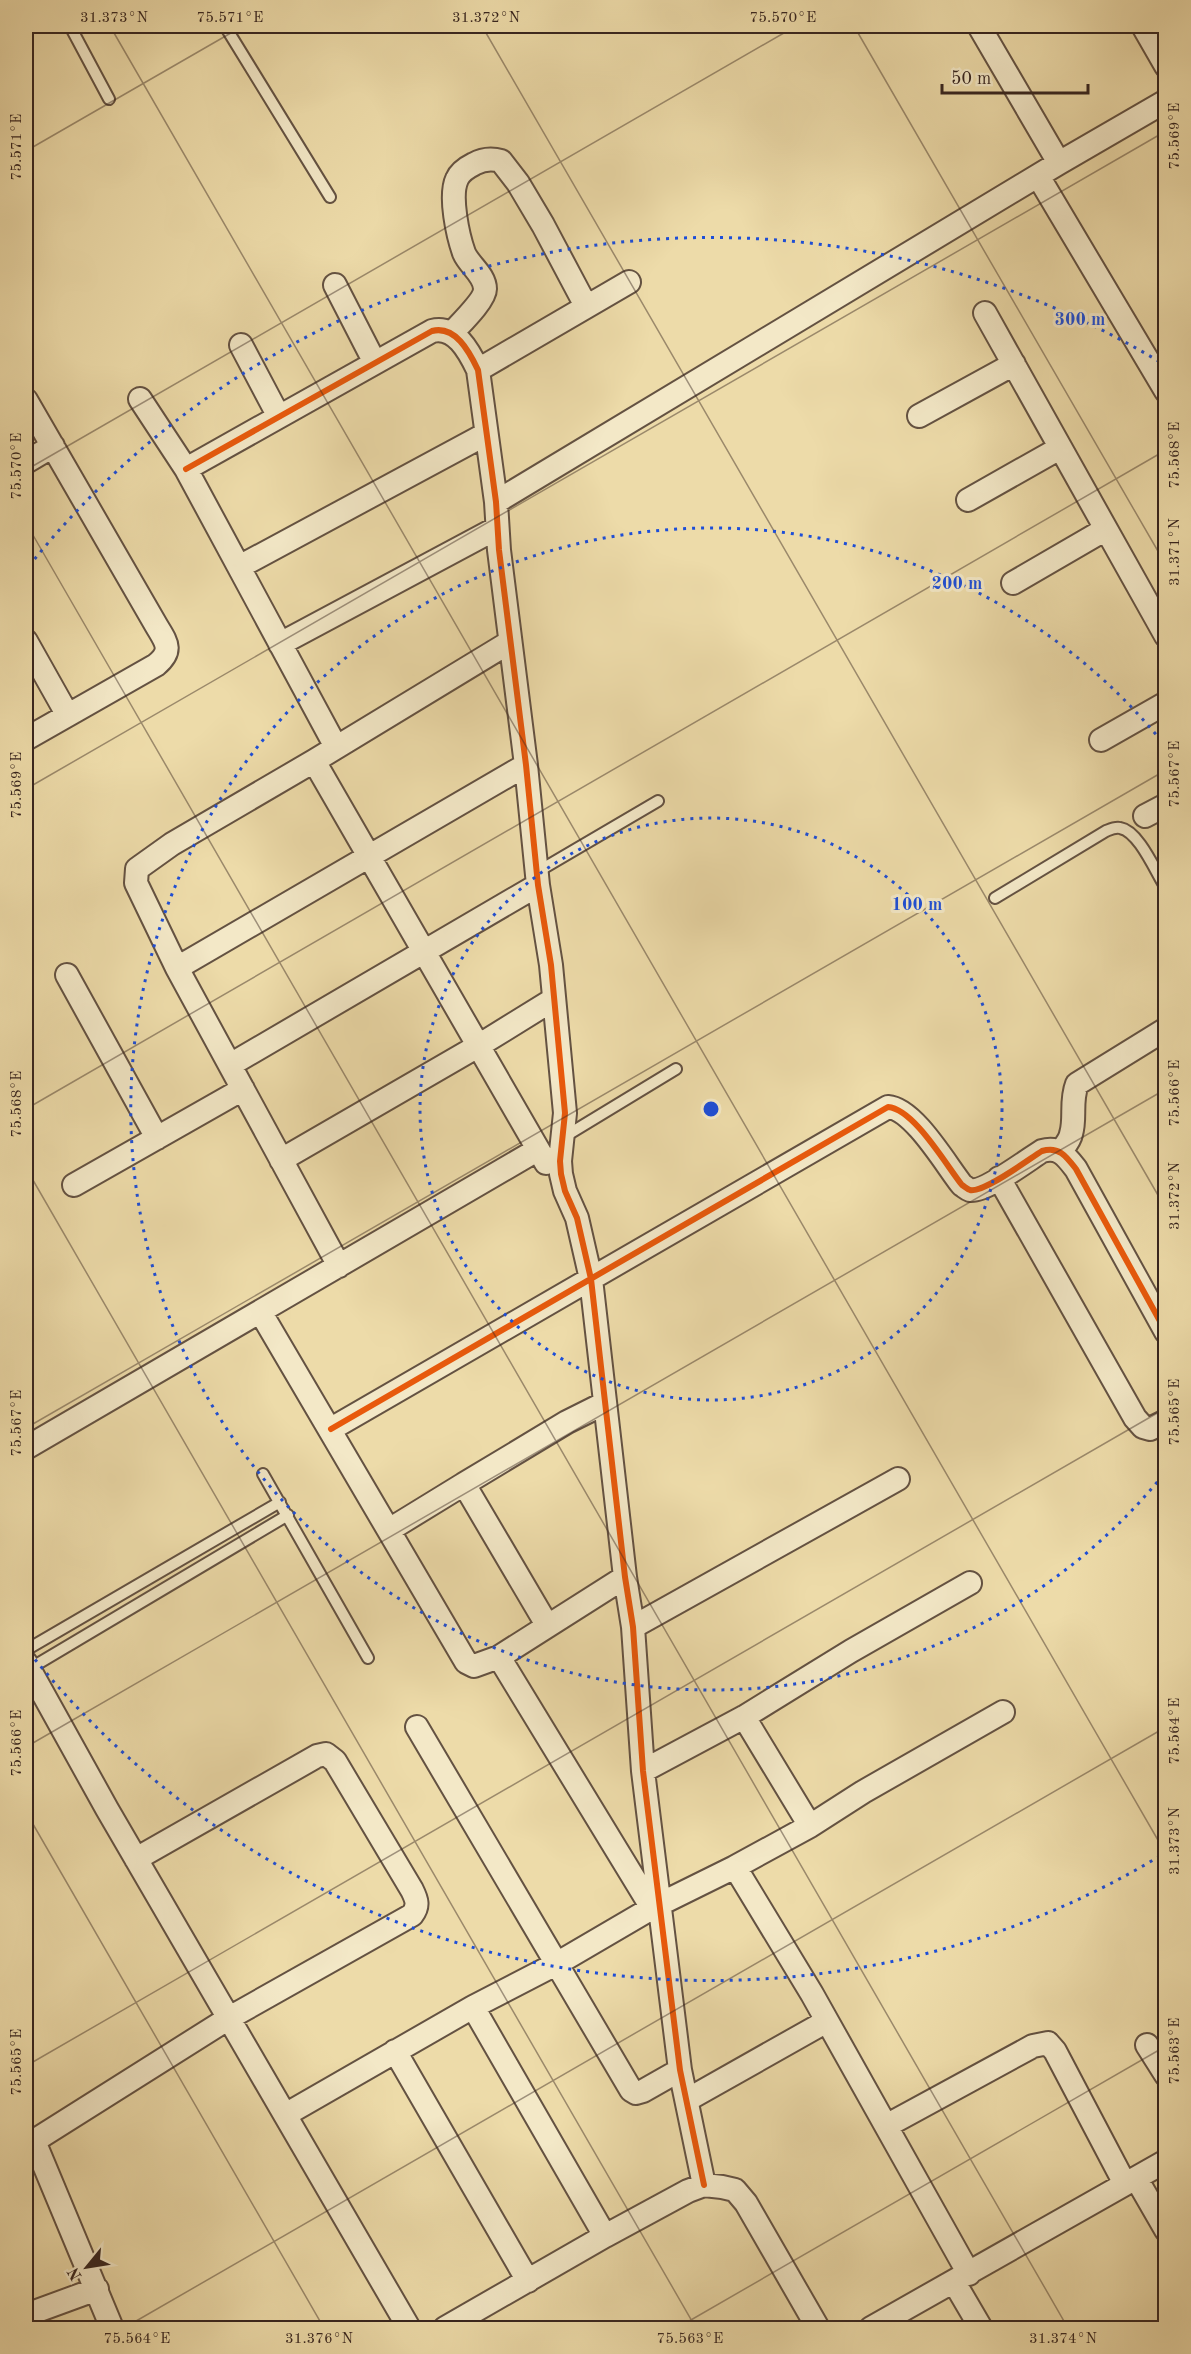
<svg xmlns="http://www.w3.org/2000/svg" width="1191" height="2354" font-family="'Old Standard TT',serif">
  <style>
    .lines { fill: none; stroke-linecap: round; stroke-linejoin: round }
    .service-casing { stroke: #645242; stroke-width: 14 }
    .minor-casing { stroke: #645242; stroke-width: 26 }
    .service { stroke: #f3e8c7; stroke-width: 10 }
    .minor { stroke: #f3e8c7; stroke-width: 22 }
    .cycleway-casing { stroke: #f3e8c7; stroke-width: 10 }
    .cycleway { stroke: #e8590c; stroke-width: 6 }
    .ticks { fill: none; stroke: #37251f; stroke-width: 1.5; stroke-opacity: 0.45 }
    .ring { fill: none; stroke: #1d4ed8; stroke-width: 3; stroke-dasharray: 3 6 }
    .centre { fill: #1d4ed8; stroke: #f3e8c7; stroke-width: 3 }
    .ring-label { font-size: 18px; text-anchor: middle; font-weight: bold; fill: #1d4ed8; stroke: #f3e8c7; stroke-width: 6; stroke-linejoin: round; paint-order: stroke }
    .neatline { fill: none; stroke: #37251f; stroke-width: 2 }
    .ticks-label { font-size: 15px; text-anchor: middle; fill: #37251f }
  </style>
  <rect width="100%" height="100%" fill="#eddba9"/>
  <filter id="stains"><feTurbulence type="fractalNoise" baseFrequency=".00333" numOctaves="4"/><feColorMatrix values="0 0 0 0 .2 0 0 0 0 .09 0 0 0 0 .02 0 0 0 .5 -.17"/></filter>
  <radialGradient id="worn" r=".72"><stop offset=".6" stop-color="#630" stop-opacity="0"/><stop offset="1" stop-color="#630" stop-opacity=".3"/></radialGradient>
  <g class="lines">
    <g class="service-casing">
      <path id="service" d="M70 26 109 99
        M225 26 330 197
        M537 872 658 801
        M995 898 1106 831C1111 829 1115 827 1120 828 1139 831 1156 873 1166 888
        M564 1137 676 1069
        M263 1474 368 1658
        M26 1650 280 1502
        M29 1669 288 1515"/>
    </g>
    <g class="minor-casing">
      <path id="minor" d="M979 26 1059 163
        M1143 26 1166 66
        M1038 176 1166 391
        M335 285 374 361
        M985 313 1166 636
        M452 333C460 324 485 300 485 289 485 275 469 265 464 253 458 236 449 196 457 179 460 172 468 167 474 164 483 159 491 158 501 161L518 183 543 225 586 306
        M241 345 278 415
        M478 370 629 282
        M140 399 186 469 336 747
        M26 400 156 625C166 642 174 650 156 665L26 739
        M919 416 1014 364
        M26 462 53 446
        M186 469 432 331C455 325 469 351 478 370L496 502 499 550 526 765 538 885 551 965 565 1113 560 1161 561 1174 565 1191 577 1218 591 1279 625 1577 633 1627 643 1771 680 2070 704 2185
        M968 500 1060 448
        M496 502 1059 163 1166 101
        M239 567 486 434
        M1013 583 1106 529
        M26 641 67 714
        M280 644 497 528
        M1101 740 1166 703
        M314 761 546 1163
        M1145 816 1166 805
        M177 968 526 765
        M67 975 157 1138
        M230 1065 538 885
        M1061 1151C1065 1146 1070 1140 1071 1134 1076 1118 1070 1102 1077 1084L1166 1029
        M281 1160 478 1046 554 999
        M999 1178 1135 1418 1143 1427 1150 1429 1166 1421
        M74 1185 243 1089
        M339 1266 177 968 136 883 137 869 172 844 314 761 510 642
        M261 1313 466 1662 474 1666 499 1657 625 1577
        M331 1429 888 1107C914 1109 946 1165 962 1185 964 1186 967 1189 970 1190 984 1193 1029 1159 1042 1151 1059 1146 1066 1156 1076 1169L1166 1332
        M26 1448 537 1150
        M464 1484 567 1422 605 1403
        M389 1530 464 1484 547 1625
        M633 1627 898 1479
        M499 1657 652 1908
        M26 1663 107 1809 409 2328
        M744 1717 810 1826
        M417 1727 631 2090 636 2093 643 2091 680 2070
        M643 1771 744 1717 851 1651 970 1583
        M735 1867 812 1994 969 2274
        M473 2007 605 2236
        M1147 2045 1166 2075
        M395 2051 528 2281
        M687 2100 827 2021
        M285 2115 473 2007 558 1963 652 1908 735 1867 810 1826 863 1792 1003 1712
        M886 2126 1033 2046 1048 2043 1055 2051 1125 2184
        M34 2141 112 2328
        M26 2146 229 2018 412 1915C419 1906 417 1900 412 1890L335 1761 326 1754 317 1756 136 1859
        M1136 2178 1166 2230
        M954 2282 981 2328
        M26 2315 97 2289
        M445 2328 605 2236 688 2191 704 2185 722 2187 735 2190 746 2203 818 2328
        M871 2328 1166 2161"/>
    </g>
    <use href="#service" class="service"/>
    <use href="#minor" class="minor"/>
    <g class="cycleway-casing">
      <path id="cycleway" d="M186 469 432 331C455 325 469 351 478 370L496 502 499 550 526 765 538 885 551 965 565 1113 560 1161 561 1174 565 1191 577 1218 591 1279 625 1577 633 1627 643 1771 680 2070 704 2185
        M331 1429 888 1107C914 1109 946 1165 962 1185 964 1186 967 1189 970 1190 984 1193 1029 1159 1042 1151 1059 1146 1066 1156 1076 1169L1166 1332"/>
    </g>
    <use href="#cycleway" class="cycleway"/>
  </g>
  <path class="ticks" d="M110 26 1166 1854M482 26 1166 1209M854 26 1166 565M26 151 243 26M26 470 796 26M26 523 1068 2328M26 789 1166 131M26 1109 1166 450M26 1168 696 2328M26 1428 1166 770M26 1747 1166 1089M26 1812 324 2328M26 2066 1166 1408M124 2328 1166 1727M677 2328 1166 2046"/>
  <g class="ring">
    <circle cx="711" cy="1109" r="291"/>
    <path d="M1163 1475A581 581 0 1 1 1163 743"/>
    <path d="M1160 1856A872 872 0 0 1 29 1652M29 566A872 872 0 0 1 1160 362"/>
  </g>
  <circle cx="711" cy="1109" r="9" class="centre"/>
  <g class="ring-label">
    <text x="1080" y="325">300 m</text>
    <text x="957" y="589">200 m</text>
    <text x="917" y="910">100 m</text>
  </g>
  <rect width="1191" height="2354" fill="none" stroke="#eddba9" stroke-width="66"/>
  <g transform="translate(87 2267) rotate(240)" stroke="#f3e8c7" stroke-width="4.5" paint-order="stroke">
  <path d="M0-4.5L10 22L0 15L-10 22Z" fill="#37251f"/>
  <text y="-9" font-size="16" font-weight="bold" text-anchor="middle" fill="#37251f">N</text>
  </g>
  <path d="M942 84v9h146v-9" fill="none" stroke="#37251f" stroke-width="3"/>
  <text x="951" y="84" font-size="18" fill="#37251f" stroke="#f3e8c7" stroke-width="4.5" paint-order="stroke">50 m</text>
  <rect x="33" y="33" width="1125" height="2288" class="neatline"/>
  <g class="ticks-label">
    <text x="114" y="22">31.373°N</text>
    <text x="230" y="22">75.571°E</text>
    <text x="486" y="22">31.372°N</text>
    <text x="783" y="22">75.570°E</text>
    <text transform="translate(1174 136) rotate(-90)" y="5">75.569°E</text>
    <text transform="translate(16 147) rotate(-90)" y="5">75.571°E</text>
    <text transform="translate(1174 455) rotate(-90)" y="5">75.568°E</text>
    <text transform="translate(16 466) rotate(-90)" y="5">75.570°E</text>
    <text transform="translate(1174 552) rotate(-90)" y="5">31.371°N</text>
    <text transform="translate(1174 774) rotate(-90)" y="5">75.567°E</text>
    <text transform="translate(16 785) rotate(-90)" y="5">75.569°E</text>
    <text transform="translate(1174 1093) rotate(-90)" y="5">75.566°E</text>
    <text transform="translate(16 1104) rotate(-90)" y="5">75.568°E</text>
    <text transform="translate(1174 1196) rotate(-90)" y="5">31.372°N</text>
    <text transform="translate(1174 1412) rotate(-90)" y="5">75.565°E</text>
    <text transform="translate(16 1423) rotate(-90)" y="5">75.567°E</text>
    <text transform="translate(1174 1731) rotate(-90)" y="5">75.564°E</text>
    <text transform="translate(16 1743) rotate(-90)" y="5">75.566°E</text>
    <text transform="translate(1174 1841) rotate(-90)" y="5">31.373°N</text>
    <text transform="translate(1174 2051) rotate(-90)" y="5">75.563°E</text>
    <text transform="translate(16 2062) rotate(-90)" y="5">75.565°E</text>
    <text x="137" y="2343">75.564°E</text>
    <text x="319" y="2343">31.376°N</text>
    <text x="690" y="2343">75.563°E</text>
    <text x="1063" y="2343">31.374°N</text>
  </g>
  <rect width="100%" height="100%" filter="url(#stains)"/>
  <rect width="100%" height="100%" fill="url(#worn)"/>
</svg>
